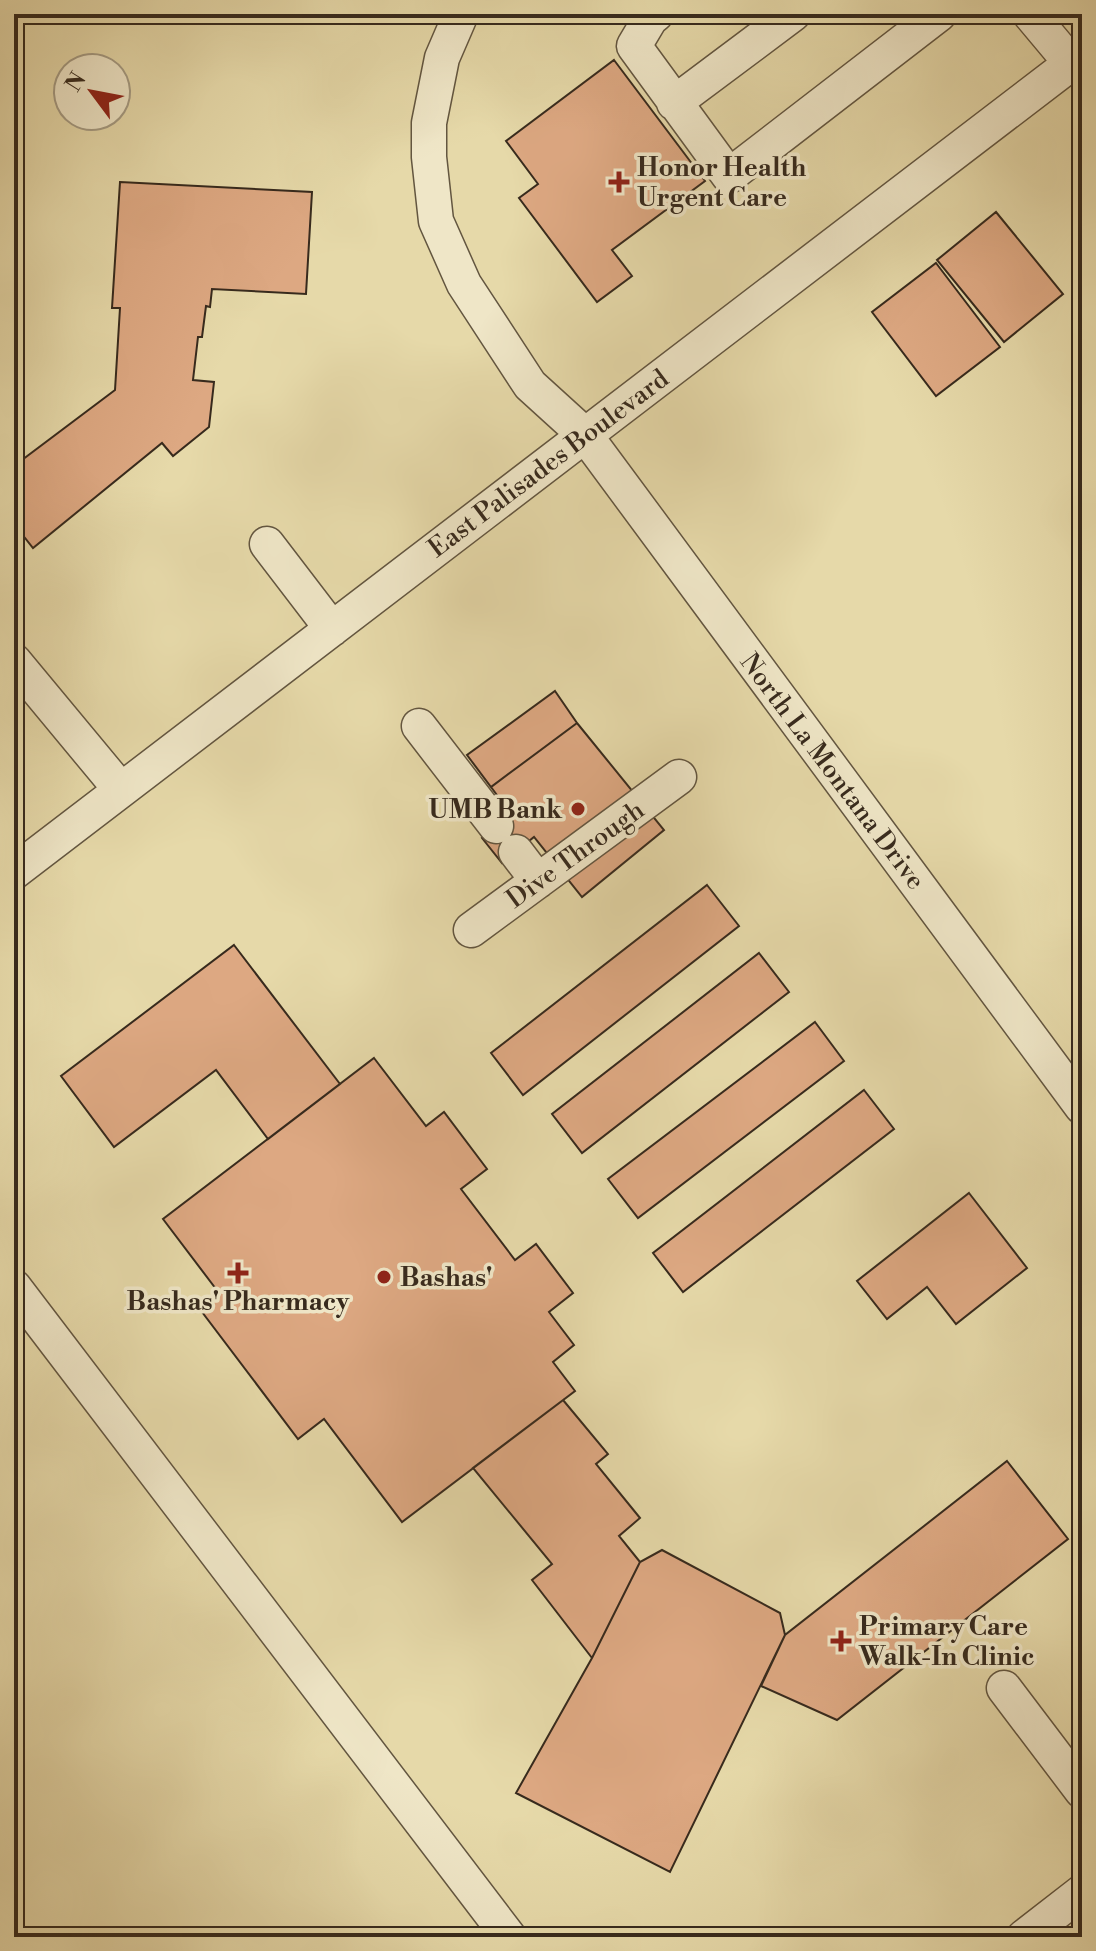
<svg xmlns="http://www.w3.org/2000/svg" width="1096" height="1951" font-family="'Libre Bodoni',serif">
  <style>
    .building { fill: #dda882; stroke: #372a1d; stroke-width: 2 }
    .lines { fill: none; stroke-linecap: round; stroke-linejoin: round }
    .minor-casing { stroke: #635640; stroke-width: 37 }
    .minor { stroke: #efe6c7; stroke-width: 34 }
    .poi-dot { fill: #8f2418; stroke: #efe6c7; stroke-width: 3 }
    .labels { text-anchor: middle; stroke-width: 7; stroke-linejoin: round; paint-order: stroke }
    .poi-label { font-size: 26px; font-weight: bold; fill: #372a1d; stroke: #efe6c7; text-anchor: start }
    .street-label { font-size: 26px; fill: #372a1d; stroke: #efe6c7 }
  </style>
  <rect width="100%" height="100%" fill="#e6d9a9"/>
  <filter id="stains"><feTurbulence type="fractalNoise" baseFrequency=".0025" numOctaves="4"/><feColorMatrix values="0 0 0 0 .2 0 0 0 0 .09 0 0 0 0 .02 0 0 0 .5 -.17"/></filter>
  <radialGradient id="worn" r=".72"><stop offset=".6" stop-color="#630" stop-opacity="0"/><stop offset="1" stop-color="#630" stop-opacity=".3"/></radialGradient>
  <path class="building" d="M614 60 705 181 612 250 632 276 597 302 519 198 538 184 506 141Z
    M120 182 312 192 306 294 212 289 210 307 206 306 202 337H198L193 380 214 382 209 427 173 456 162 443 33 548 14 524V466L115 390 120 308H112Z
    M996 212 1063 294 1004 342 937 260Z
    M936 263 1000 347 936 396 872 312Z
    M555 691 577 723 491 787 467 755Z
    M577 723 664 830 582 897 534 837 502 863 482 838 511 814 491 787Z
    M707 885 739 926 523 1095 491 1053Z
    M234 945 340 1084 268 1139 216 1070 114 1147 61 1076Z
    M759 953 789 992 582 1153 552 1114Z
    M815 1022 844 1061 638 1218 608 1179Z
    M374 1058 426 1126 444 1112 487 1169 461 1189 515 1260 536 1244 573 1293 549 1312 574 1345 553 1362 575 1391 402 1522 324 1419 298 1439 199 1308 219 1293 163 1219Z
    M864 1090 894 1129 683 1292 653 1253Z
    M969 1193 1027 1268 956 1324 927 1287 887 1319 857 1281Z
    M563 1400 608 1454 596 1464 640 1518 619 1536 640 1562 592 1658 532 1580 552 1564 473 1468Z
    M1007 1461 1068 1539 837 1720 761 1686 785 1635Z
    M662 1550 780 1613 785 1635 670 1872 516 1793 592 1658 640 1562Z"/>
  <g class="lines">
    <g class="minor-casing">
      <path id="minor" d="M461 14 442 58 429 123V157L436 221 464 284 530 385 585 435 1082 1107
        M656 14 650 19 634 46 729 176 939 14
        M1030 14 1071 63
        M674 103 793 14
        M267 544 332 629
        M14 661 121 790
        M419 726 496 826
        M516 852 538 881
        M14 872 1082 55
        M471 930 679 777
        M14 1287 509 1937
        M1004 1688 1082 1791
        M1024 1937 1082 1892"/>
    </g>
    <use href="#minor" class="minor"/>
  </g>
  <g class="poi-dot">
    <path d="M615 170h8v8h8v8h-8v8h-8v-8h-8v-8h8z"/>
    <circle cx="578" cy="809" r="8"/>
    <path d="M234 1261h8v8h8v8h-8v8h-8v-8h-8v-8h8z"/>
    <circle cx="384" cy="1277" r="8"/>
    <path d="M837 1629h8v8h8v8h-8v8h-8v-8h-8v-8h8z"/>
  </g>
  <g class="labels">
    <g class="poi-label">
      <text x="637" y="176">Honor Health<tspan x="637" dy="30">Urgent Care</tspan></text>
      <text x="562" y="818" text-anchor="end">UMB Bank</text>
      <text x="400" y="1286">Bashas'</text>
      <text x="238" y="1310" text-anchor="middle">Bashas' Pharmacy</text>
      <text x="859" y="1635">Primary Care<tspan x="859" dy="30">Walk-In Clinic</tspan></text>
    </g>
    <g class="street-label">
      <text transform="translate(548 463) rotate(-37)" y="9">East Palisades Boulevard</text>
      <text transform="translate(833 771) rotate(53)" y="9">North La Montana Drive</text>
      <text transform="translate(575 854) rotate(-36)" y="9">Dive Through</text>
    </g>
  </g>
  <rect width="1096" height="1951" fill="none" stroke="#e6d9a9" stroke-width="48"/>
  <rect x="16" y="16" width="1064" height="1919" fill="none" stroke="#372a1d" stroke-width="4"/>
  <rect x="24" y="24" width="1048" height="1903" fill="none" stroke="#372a1d" stroke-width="2"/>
  <g transform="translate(92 92) rotate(302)"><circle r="38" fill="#efe6c7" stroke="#a59b83" stroke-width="2"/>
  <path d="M0-6L14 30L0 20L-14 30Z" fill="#8f2418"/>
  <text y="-12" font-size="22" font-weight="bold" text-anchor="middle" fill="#372a1d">N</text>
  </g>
  <rect width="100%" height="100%" filter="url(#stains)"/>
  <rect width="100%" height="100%" fill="url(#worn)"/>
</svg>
